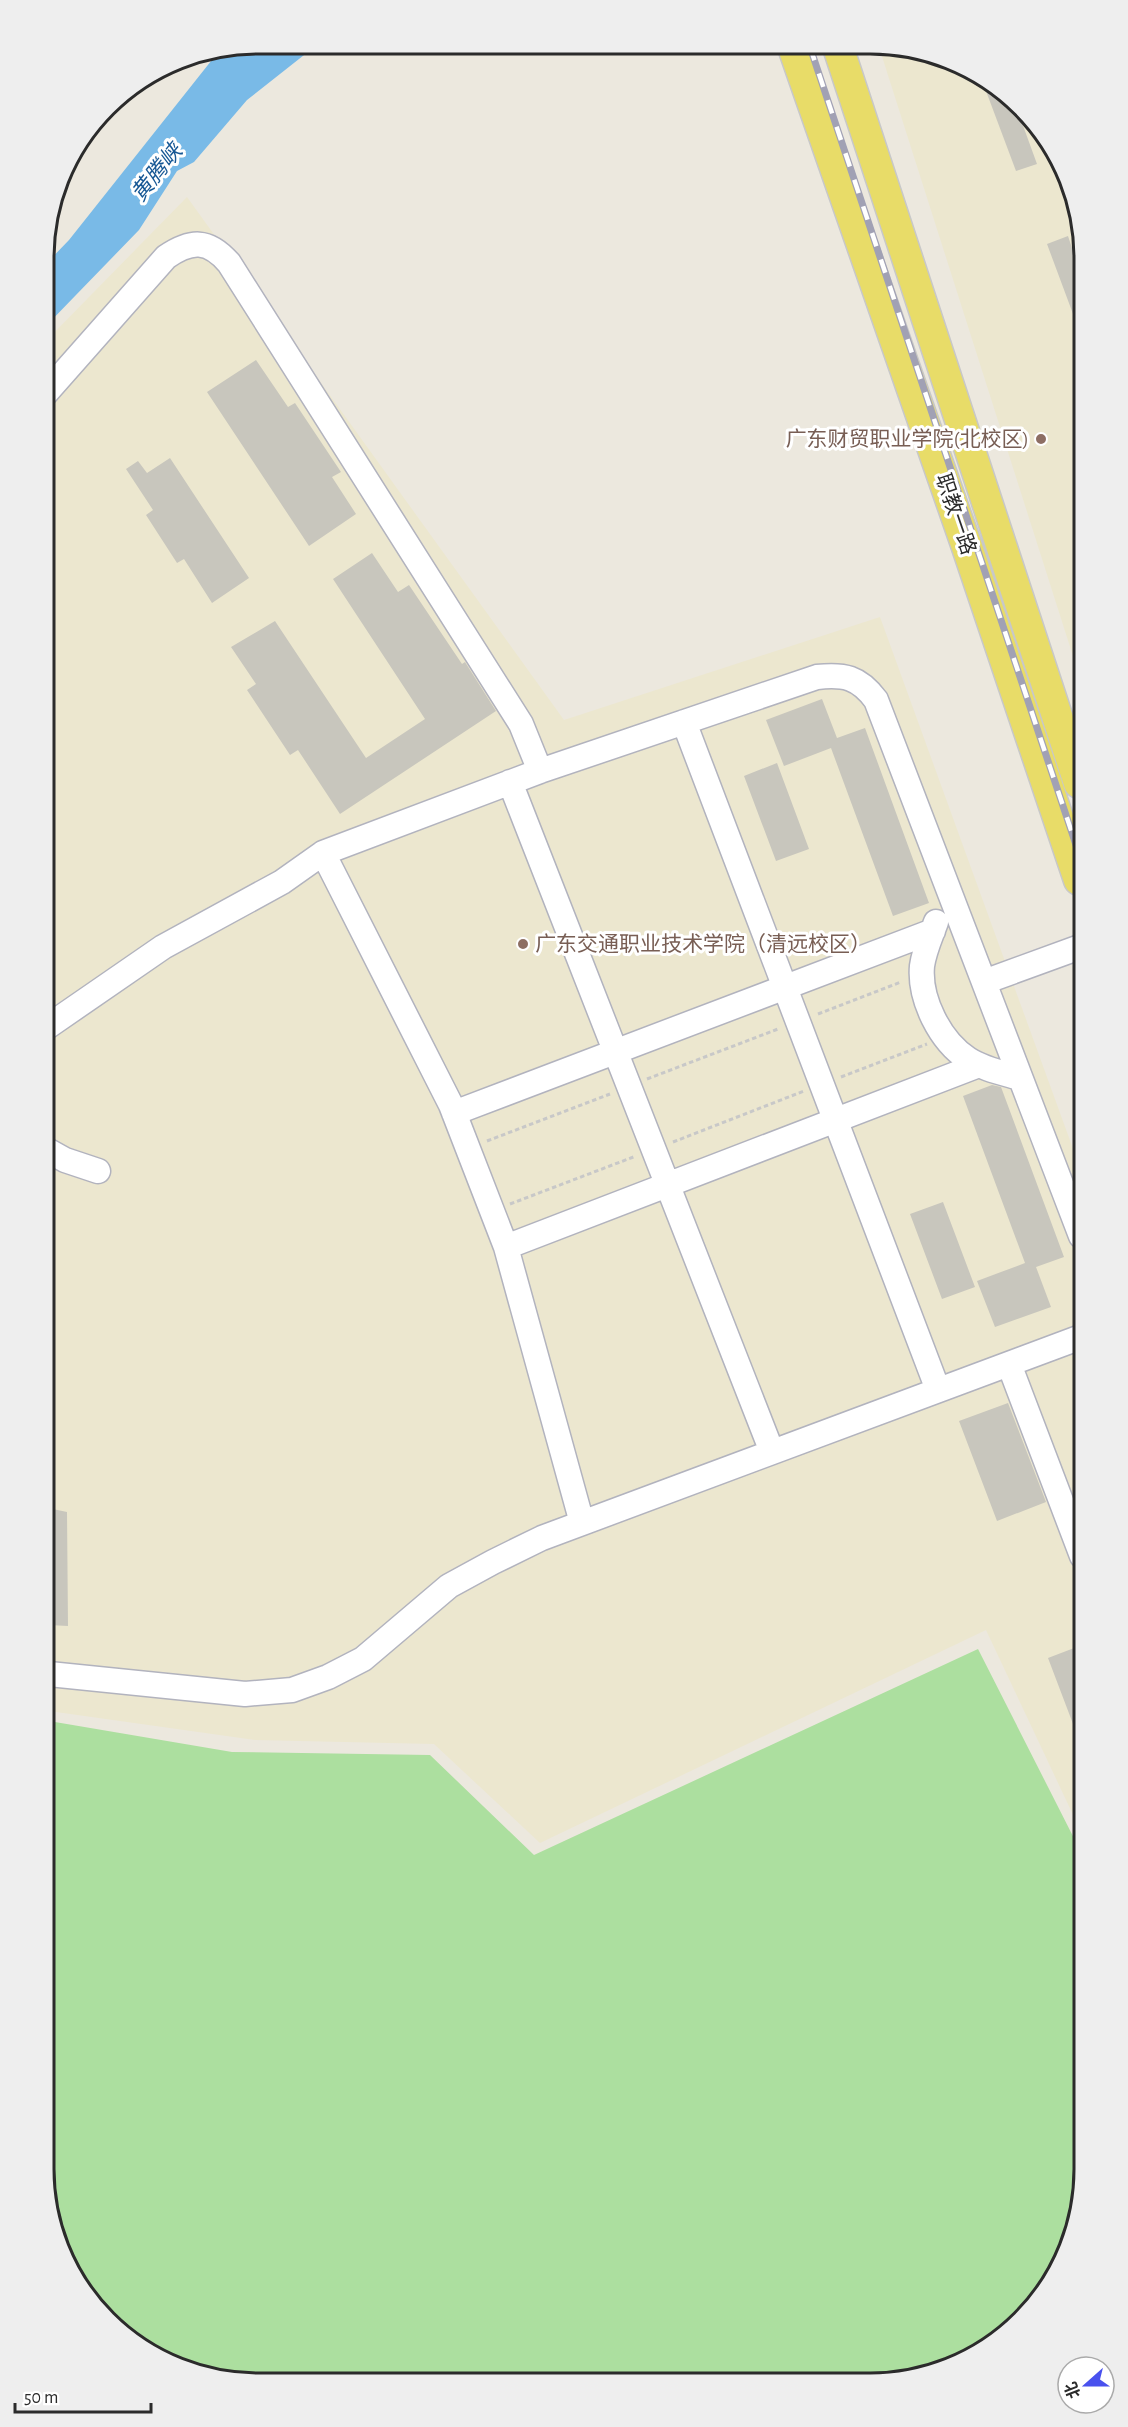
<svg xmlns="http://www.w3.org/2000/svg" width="1128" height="2427" font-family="'Alegreya Sans','Noto Sans SC',sans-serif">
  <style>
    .education { fill: #ece7cf }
    .green { fill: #acdf9f }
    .water { fill: #79bae7 }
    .building { fill: #c8c6bd }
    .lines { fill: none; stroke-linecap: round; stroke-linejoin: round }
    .minor-casing { stroke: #b2b3be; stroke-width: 27 }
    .major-casing { stroke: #c8c8c8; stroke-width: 33 }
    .path { stroke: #c8c8c8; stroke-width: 3; stroke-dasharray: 4.5 3; stroke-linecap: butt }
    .minor { stroke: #fff; stroke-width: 24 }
    .major { stroke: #e8dc68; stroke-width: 30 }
    .rail-casing { stroke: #a1a1b4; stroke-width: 7 }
    .rail { stroke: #fff; stroke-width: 4.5; stroke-dasharray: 14; stroke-linecap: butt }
    .education-dot { fill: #8d6e63; stroke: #fff; stroke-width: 2 }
    .labels { text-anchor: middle; stroke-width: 6; stroke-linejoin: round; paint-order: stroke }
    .education-label { font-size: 21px; fill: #785e54; stroke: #fff; text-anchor: end }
    .street-label { font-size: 21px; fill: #2b2b2b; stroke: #fff }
    .water-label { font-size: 22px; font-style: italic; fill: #165794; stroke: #fff }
    .rim { fill: none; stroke: #2b2b2b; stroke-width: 3 }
  </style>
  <rect width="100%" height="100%" fill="#ece8de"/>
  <path class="education" d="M879 47 912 48 1012 97 1056 150 1077 202 1079 675Z
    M187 197 564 720 880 617 1080 1168 1083 1836 986 1630 540 1843 434 1744 255 1740 49 1711 44 343Z"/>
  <path class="green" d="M978 1649 1083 1856 1084 2183 1068 2251 1040 2300 989 2347 926 2376 216 2379 116 2330 72 2277 51 2225 49 1721 232 1752 430 1755 534 1855Z"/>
  <path class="water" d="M258 44H318L247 100 194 162 177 171 139 230 44 328V266L69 240 219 51Z"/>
  <path class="building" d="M983 83 1013 98 1037 164 1016 171Z
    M1068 236 1077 263 1076 322 1047 244Z
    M256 360 288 407 295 403 341 472 332 477 356 514 309 546 207 392Z
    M170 458 249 578 212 603 184 559 177 563 146 515 153 510 126 469 138 461 147 473Z
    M372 553 398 592 409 585 462 664 465 662 496 711 340 814 298 750 290 755 247 690 256 684 231 647 275 621 366 758 425 719 333 579Z
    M822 699 837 738 865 728 929 903 893 916 831 748 784 766 766 720Z
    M777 763 809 849 776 861 744 776Z
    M992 1085 1001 1087 1064 1257 1036 1267 1051 1307 995 1327 977 1281 1025 1263 963 1096Z
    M943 1202 975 1287 942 1299 910 1214Z
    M1008 1403 1046 1502 997 1521 959 1421Z
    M48 1508 67 1512 68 1626 49 1625Z
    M1082 1645V1745H1081L1048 1658Z"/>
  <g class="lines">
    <g class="minor-casing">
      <path id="minor" d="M45 394 166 257C191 240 208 239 229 263L521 724 540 771
        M684 722 938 1390
        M510 782 772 1452
        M323 853 451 1105 506 1247 582 1523
        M936 922C931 936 924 951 922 966 919 999 940 1041 968 1059 983 1069 1003 1073 1020 1078
        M984 982 1080 947
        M47 1027 163 947 282 882 323 853 540 771 817 677C844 674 859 677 876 700L1081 1236
        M454 1113 933 931
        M47 1150 65 1160 98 1171
        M506 1247 979 1065
        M1009 1364 1082 1556
        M49 1674 245 1694 292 1690 328 1677 363 1659 449 1586 493 1562 542 1538 1081 1337"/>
    </g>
    <g class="major-casing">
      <path id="major" d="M793 47 967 547 1079 880
        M838 47 1079 783"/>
    </g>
    <path class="path" d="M818 1014 901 982
      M841 1077 927 1044
      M647 1079 778 1029
      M487 1141 610 1094
      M673 1142 804 1091
      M510 1204 636 1156"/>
    <use href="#minor" class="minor"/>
    <use href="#major" class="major"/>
    <g class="rail-casing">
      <path id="rail" d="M810 47 1079 854"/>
    </g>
    <use href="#rail" class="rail"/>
  </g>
  <g class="education-dot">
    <circle cx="1041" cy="439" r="6"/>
    <circle cx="523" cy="944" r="6"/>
  </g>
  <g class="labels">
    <g class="education-label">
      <text x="1029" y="446">广东财贸职业学院(北校区)</text>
      <text x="535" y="951" text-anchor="start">广东交通职业技术学院（清远校区）</text>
    </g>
    <g class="street-label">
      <text transform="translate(956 514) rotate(71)" y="7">职教一路</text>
    </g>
    <g class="water-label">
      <text transform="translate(156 172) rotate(-51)" y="8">黄腾峡</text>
    </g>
  </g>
  <path d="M0 0H1128V2427H0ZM258 54H870A204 204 0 0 1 1074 258V2169A204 204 0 0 1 870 2373H258A204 204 0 0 1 54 2169V258A204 204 0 0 1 258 54Z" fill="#eee" fill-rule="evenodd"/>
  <path class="rim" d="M258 54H870A204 204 0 0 1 1074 258V2169A204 204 0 0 1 870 2373H258A204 204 0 0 1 54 2169V258A204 204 0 0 1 258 54Z"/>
  <g transform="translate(1086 2385) rotate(249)"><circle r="28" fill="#ffffff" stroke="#aaaaaa" stroke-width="1.5"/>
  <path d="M0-4.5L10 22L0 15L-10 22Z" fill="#4951ee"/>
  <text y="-9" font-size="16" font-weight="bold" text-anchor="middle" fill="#2b2b2b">北</text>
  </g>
  <path d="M15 2403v9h136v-9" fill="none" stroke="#2b2b2b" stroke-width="3"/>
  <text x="24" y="2403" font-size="18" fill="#2b2b2b" stroke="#ffffff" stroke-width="4.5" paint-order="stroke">50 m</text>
</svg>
